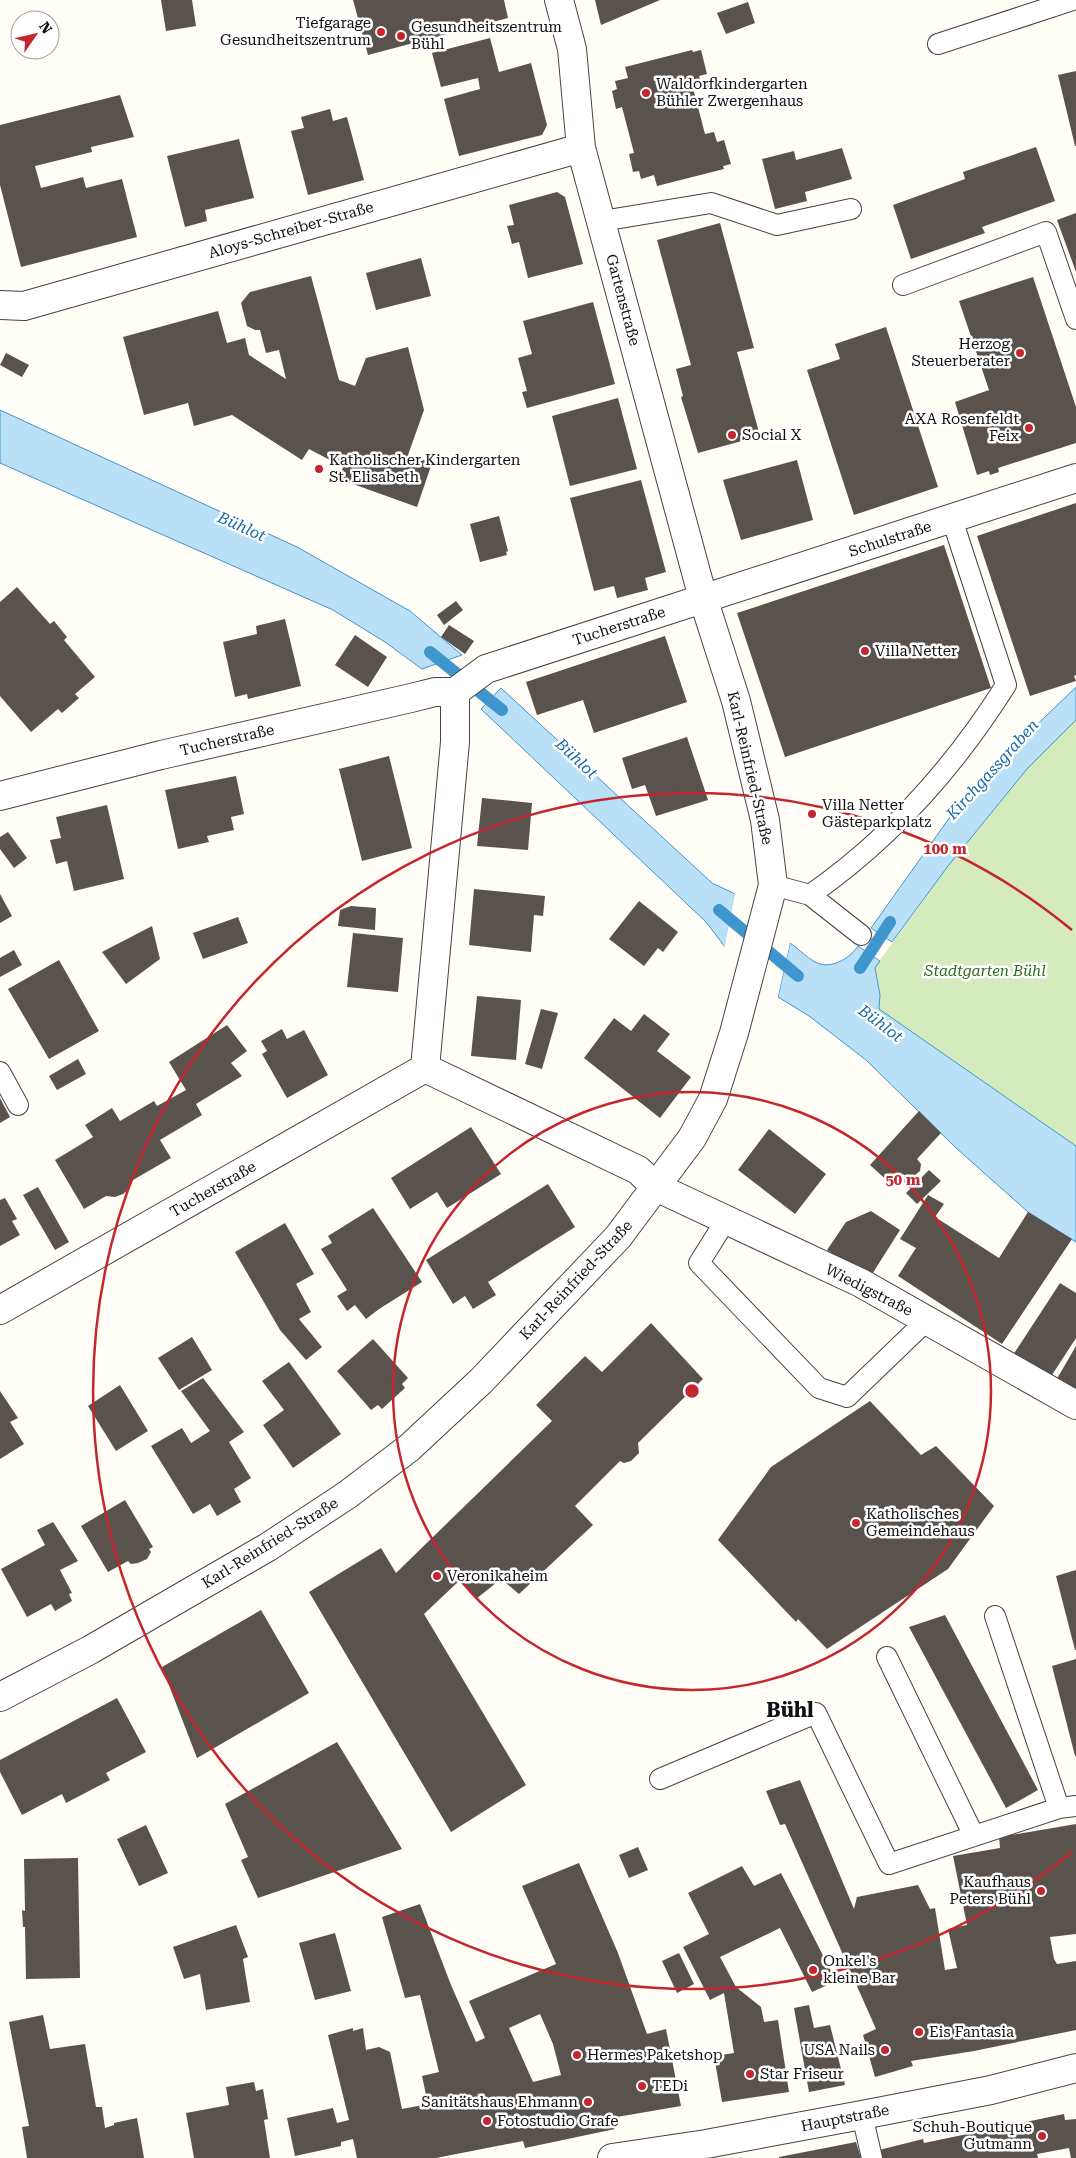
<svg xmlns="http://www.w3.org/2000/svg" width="1076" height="2158" font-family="'Roboto Serif',serif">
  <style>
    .green { fill: #d5ebbd }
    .water { fill: #b9e0f7; stroke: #3f96cf }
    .pier { fill: #fffdf5 }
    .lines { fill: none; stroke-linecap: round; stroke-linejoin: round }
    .stream { stroke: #3f96cf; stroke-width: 12 }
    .building { fill: #5a524d; fill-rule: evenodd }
    .lane-casing { stroke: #444; stroke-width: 22 }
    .street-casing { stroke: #444; stroke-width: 30 }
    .lane { stroke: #fff; stroke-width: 20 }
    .street { stroke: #fff; stroke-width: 28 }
    .ring { fill: none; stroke: #c4262e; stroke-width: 2.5 }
    .poi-dot { fill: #c4262e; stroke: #fff; stroke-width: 2 }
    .labels { text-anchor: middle; stroke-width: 5; stroke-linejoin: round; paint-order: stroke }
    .poi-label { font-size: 15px; fill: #111; stroke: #fff; text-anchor: start }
    .street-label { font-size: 15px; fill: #111; stroke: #fff }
    .park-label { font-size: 15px; font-style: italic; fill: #2f6b1f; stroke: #fff }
    .water-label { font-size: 16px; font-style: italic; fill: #1768a6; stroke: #fff }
    .district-label { font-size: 20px; font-weight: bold; fill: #111; stroke: #fff }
    .centre { fill: #c4262e; stroke: #fff; stroke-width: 2.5 }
    .ring-label { font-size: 15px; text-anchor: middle; font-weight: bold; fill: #c4262e; stroke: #fff; stroke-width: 5; stroke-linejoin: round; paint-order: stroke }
  </style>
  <rect width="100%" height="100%" fill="#fffdf5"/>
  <path class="green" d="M1076 720V1146L879 1009 880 995 875 967 948 866 1027 769Z"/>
  <path class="water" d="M0 410 297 547 410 611 462 655 422 669 385 642 333 610 0 463Z
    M1076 687V720L1027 769 948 866 892 942 871 928 950 817 1018 743Z
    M501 688 712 883 735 894 725 947 706 922 481 709Z
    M790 943C799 949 810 961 820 964 834 968 851 957 858 946L880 961 875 968 880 995 879 1009 1076 1146V1242L1028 1212 955 1147 866 1060 809 1016 778 997Z"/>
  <path class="pier" d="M735 892 737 895 733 921 727 947 724 949Z
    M790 941V943L777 1000 775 997 788 943Z"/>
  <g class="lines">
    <path class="stream" d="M430 652 502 710
      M719 910 798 976
      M860 968 890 922"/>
  </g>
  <path class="building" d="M161 0H192L196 26 166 31Z
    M353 0H504L508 18 368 55Z
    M595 0H660L601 25Z
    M748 2 755 23 726 34 717 13Z
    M490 38 499 72 531 63 547 125 542 135 459 156 444 99 480 89 478 78 441 87 432 53Z
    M692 50 693 52 701 50 707 74 699 76 702 86 693 88 705 134 714 132 717 142 724 140 731 164 723 166 724 169 657 186 654 175 641 179 639 171 633 172 629 154 634 153 622 107 616 109 612 91 617 89 615 81 628 78 625 67Z
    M1076 71V146H1075L1058 75Z
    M120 95 134 137 91 147 92 152 35 166 41 188 83 177 86 188 122 179 137 237 21 267 0 185V125Z
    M330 109 333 121 347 117 364 180 308 195 291 131 304 128 301 117Z
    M239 139 254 198 205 210 207 221 185 227 167 156Z
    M1036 147 1055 201 982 227 985 233 911 259 893 205 965 179 963 172Z
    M842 148 852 179 805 192 807 201 775 209 762 159 794 151 796 160Z
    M557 192 565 197 583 264 528 278 519 242 512 244 507 226 514 225 509 205Z
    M1076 213V272L1057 220Z
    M720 223 754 348 737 352 760 436 698 453 681 397 683 396 676 369 691 365 657 240Z
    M421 258 431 296 376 310 366 273Z
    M311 276 339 380 355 386 366 358 408 347 424 410 408 455 432 463 417 507 339 479 343 467 309 449 302 460 232 415 194 426 188 403 144 415 123 337 218 311 227 343 245 338 249 355 286 379 279 350 266 353 260 330H255L247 326 241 303 250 292Z
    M1033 277 1076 407V443L998 468 999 472 990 475 989 471 977 475 955 402 989 390 959 301Z
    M593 302 615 384 527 408 522 392 527 391 518 358 532 354 523 321Z
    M886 327 938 487 854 515 807 370 840 359 835 344Z
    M6 353 29 365 22 377 0 365Z
    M618 398 637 469 570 486 552 416Z
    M797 460 813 520 741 540 723 480Z
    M641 480 666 572 645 578 648 590 617 598 614 586 594 591 570 498Z
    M1076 503V675L1074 676 1076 681 1030 696 977 536Z
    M499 516 508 551 506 552 507 555 480 562 470 524Z
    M944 545 991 688 785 757 737 613Z
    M17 587 50 624 54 621 67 637 64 640 95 677 75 694 79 698 62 713 58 709 31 732 0 696V602Z
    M456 601 463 610 444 625 437 615Z
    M285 619 301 686 248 699 247 694 235 697 223 642 257 634 256 626Z
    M449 625 474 641 465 654 441 637Z
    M355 635 387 657 368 687 335 665Z
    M665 636 687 702 594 733 583 700 537 715 526 682Z
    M687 737 708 800 656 816 645 785 632 789 622 758Z
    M389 756 412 848 362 861 339 769Z
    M236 776 244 814 231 817 234 830 207 836 209 842 178 849 165 790Z
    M482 798 532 803 528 850 477 846Z
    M107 805 124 879 74 891 67 861 56 864 50 840 61 838 56 817Z
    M8 832 27 858 14 868 0 849V837Z
    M474 889 545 896 543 916 534 915 531 952 469 945Z
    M0 894 12 916 0 923Z
    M639 901 678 932 663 952 658 948 644 966 609 939Z
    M351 906 376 908 375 930 338 926 340 910Z
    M238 917 248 943 203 959 193 933Z
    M152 926 160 959 126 984 102 952Z
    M353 933 403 938 398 992 347 987Z
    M14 950 22 965 0 977V958Z
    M59 960 99 1031 49 1059 8 989Z
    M477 996 521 1000 516 1060 471 1056Z
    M541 1009 558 1013 542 1069 525 1064Z
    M644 1014 670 1034 657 1051 691 1077 660 1118 584 1058 614 1018 631 1031Z
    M227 1025 247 1051 231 1063 242 1076 196 1104 202 1115 160 1140 171 1158 133 1180 129 1189 123 1194 115 1197 106 1196 84 1209 55 1160 93 1137 85 1125 112 1108 120 1121 154 1101 157 1106 186 1090 169 1062Z
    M282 1029 287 1039 304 1030 328 1075 287 1098 262 1054 267 1051 261 1041Z
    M78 1059 86 1074 57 1090 49 1076Z
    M0 1098 10 1117 0 1123Z
    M919 1111 941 1133 917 1159 921 1164 920 1171 914 1176 908 1178 903 1174 892 1185 870 1165Z
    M471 1127 501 1174 447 1208 437 1192 410 1209 391 1178Z
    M769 1129 826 1174 795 1214 738 1170Z
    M929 1170 941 1181 917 1204 906 1193Z
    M548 1184 575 1227 488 1282 496 1295 473 1309 465 1296 453 1304 426 1260Z
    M38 1187 69 1242 55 1250 23 1195Z
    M928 1195 944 1204 935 1217 999 1258 1028 1212 1072 1239 1002 1344 898 1276 916 1248 900 1239Z
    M5 1198 17 1219 12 1221 20 1235 0 1246V1200Z
    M373 1208 422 1282 379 1309 366 1319 355 1305 347 1311 337 1296 347 1290 321 1249 332 1243 328 1236Z
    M871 1211 900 1230 869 1279 827 1250 846 1222Z
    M285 1223 314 1274 296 1284 311 1312 299 1319 322 1347 306 1360 280 1330 235 1252Z
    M1060 1283 1076 1293V1338L1050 1378 1013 1355Z
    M651 1323 703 1379 638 1443 639 1453 631 1461 624 1463 620 1461 575 1506 593 1525 519 1594 501 1579 476 1599 460 1580 424 1614 526 1785 451 1832 309 1592 381 1548 396 1573 552 1421 536 1405 585 1356 602 1372Z
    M192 1337 212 1370 179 1390 158 1358Z
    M373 1339 408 1378 402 1384 405 1388 382 1409 378 1405 371 1410 337 1371Z
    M1076 1346V1394L1055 1382Z
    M289 1362 341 1434 293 1468 263 1425 284 1410 262 1381Z
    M203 1378 244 1432 229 1442 251 1478 234 1489 241 1502 217 1516 210 1504 193 1514 151 1446 182 1428 191 1443 210 1431 181 1391Z
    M120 1385 148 1431 116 1451 88 1406Z
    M0 1391 18 1418 10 1422 24 1444 0 1459Z
    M870 1401 921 1455 936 1446 994 1506 948 1569 827 1649 798 1619 796 1622 718 1540 771 1467Z
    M125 1500 153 1547 149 1549 151 1552 147 1559 138 1563 131 1564 128 1561 108 1572 81 1526Z
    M53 1522 78 1561 60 1570 72 1593 69 1594 72 1601 55 1611 51 1604 27 1617 1 1569 45 1545 37 1530Z
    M1076 1570V1650H1075L1056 1576Z
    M261 1610 309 1693 197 1758 162 1667Z
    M945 1615 1038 1790 1006 1808 909 1627Z
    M1076 1659V1756H1075L1052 1666Z
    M117 1698 146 1752 106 1773 110 1780 66 1803 62 1794 22 1815 0 1772V1760Z
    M337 1742 402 1849 258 1898 241 1860 248 1857 225 1804Z
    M800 1780 854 1909 857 1897 918 1885 930 1909 935 1908 945 1970 957 1968 948 1929 967 1925 953 1856 1000 1848 999 1837 1076 1824V1934L1050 1937 1054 1959 1057 1964 1076 1961V2030L974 2051 911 2061 913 2066 875 2077 863 2035 876 2029 785 1824 780 1825 766 1791Z
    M146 1825 168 1873 139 1886 117 1839Z
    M638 1847 648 1870 629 1878 619 1855Z
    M78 1858 80 1978 26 1979 25 1927H23L22 1910 25 1911 24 1859Z
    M579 1863 618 1953 647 2034 666 2029 681 2106 611 2118 615 2129 525 2148 523 2141 436 2158H357L353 2139 341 2142V2146L295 2156 287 2118 333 2108 337 2123 349 2120 328 2035 353 2028V2031L363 2028 366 2050 379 2047 390 2052 402 2109 428 2104 422 2076 439 2072 420 1995 405 1998 382 1917 420 1904 451 1985 476 2042 485 2038 469 2001 556 1964 522 1886ZM540 2014 553 2044 561 2075 533 2082 509 2028Z
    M742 1866 754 1886 781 1873 836 1981 812 1992 780 1928 720 1957 736 1987 761 2007 764 2022 778 2020 789 2092 722 2102 714 2056 734 2053 724 1993 710 2000 683 1947 709 1934 688 1893Z
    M236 1925 248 1957 243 1959 250 2002 206 2010 200 1974 184 1979 173 1947Z
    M335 1933 351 1991 315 2000 299 1943Z
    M679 1953 694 1984 677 1993 662 1961Z
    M809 2005 814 2028 830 2025 845 2085 809 2092 794 2008Z
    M43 2015 50 2049 85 2044 96 2107H102L105 2128 114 2125V2123L137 2118 144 2158H27L22 2127 29 2126 9 2022Z
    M254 2082 256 2091 263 2089 268 2119 264 2120 270 2158H194L186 2113 229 2105 226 2087Z
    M1064 2114 1065 2120 1076 2119V2158H1071L1069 2148 1037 2154 1038 2158H881L879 2150 923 2139 924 2143Z
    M856 2142 861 2158H779V2157Z"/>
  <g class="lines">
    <g class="lane-casing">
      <path id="lane" d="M938 44 1073 0
        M602 221 711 203 777 225 851 209
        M903 285 1046 232 1076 319
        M773 885 810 895 861 935
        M810 895C889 840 955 766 1006 685L952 519
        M0 1072 18 1105
        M726 1220 699 1263 819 1388 847 1397 927 1320
        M995 1616 1059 1808
        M887 1657 974 1836
        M660 1779 816 1713 889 1864 1059 1808 1076 1806
        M862 2115 872 2158"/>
    </g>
    <g class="street-casing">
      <path id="street" d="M0 305 24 306 581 148
        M0 796 161 755 411 698 435 692H455L486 669 1076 478
        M425 1068 638 1170 656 1187 861 1283 1076 1405
        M0 1310 425 1068 455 742V692
        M0 1697 90 1650 268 1547 347 1495 409 1448 481 1381 618 1237 692 1138 713 1099 734 1033 773 885 765 820 736 701 703 598 581 148 572 49 559 0
        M612 2158 706 2144 862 2115 991 2090 1076 2068"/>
    </g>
    <use href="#lane" class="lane"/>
    <use href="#street" class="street"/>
  </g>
  <g class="ring">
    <circle cx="692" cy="1391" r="299"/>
    <path d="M1072 1852A598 598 0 1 1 1072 930"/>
  </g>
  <g class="poi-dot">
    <circle cx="381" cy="32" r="5"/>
    <circle cx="401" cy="36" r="5"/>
    <circle cx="646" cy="93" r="5"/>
    <circle cx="1020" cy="353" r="5"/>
    <circle cx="1029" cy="428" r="5"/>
    <circle cx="732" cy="435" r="5"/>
    <circle cx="319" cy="469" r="5"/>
    <circle cx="865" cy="651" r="5"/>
    <circle cx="812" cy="814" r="5"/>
    <circle cx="856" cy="1523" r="5"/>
    <circle cx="437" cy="1576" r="5"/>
    <circle cx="1041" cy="1891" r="5"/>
    <circle cx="813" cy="1970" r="5"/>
    <circle cx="919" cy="2032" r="5"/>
    <circle cx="885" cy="2050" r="5"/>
    <circle cx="577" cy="2055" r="5"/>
    <circle cx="750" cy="2074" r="5"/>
    <circle cx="642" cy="2086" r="5"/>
    <circle cx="588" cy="2102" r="5"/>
    <circle cx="487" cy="2121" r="5"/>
    <circle cx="1042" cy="2136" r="5"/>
  </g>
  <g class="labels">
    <g class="poi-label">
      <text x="371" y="28" text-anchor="end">Tiefgarage<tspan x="371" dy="17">Gesundheitszentrum</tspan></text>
      <text x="411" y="32">Gesundheitszentrum<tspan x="411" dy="17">Bühl</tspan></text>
      <text x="656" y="89">Waldorfkindergarten<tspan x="656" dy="17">Bühler Zwergenhaus</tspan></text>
      <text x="1010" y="349" text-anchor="end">Herzog<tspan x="1010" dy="17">Steuerberater</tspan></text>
      <text x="1019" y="424" text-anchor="end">AXA Rosenfeldt<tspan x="1019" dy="17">Feix</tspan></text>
      <text x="742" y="440">Social X</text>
      <text x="329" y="465">Katholischer Kindergarten<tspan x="329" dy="17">St. Elisabeth</tspan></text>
      <text x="875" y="656">Villa Netter</text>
      <text x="822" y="810">Villa Netter<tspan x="822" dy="17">Gästeparkplatz</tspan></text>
      <text x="866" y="1519">Katholisches<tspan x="866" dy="17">Gemeindehaus</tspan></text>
      <text x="447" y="1581">Veronikaheim</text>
      <text x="1031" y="1887" text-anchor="end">Kaufhaus<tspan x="1031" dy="17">Peters Bühl</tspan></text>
      <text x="823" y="1966">Onkel's<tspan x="823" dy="17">kleine Bar</tspan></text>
      <text x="929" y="2037">Eis Fantasia</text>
      <text x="875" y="2055" text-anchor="end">USA Nails</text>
      <text x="587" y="2060">Hermes Paketshop</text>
      <text x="760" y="2079">Star Friseur</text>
      <text x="652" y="2091">TEDi</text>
      <text x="578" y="2107" text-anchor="end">Sanitätshaus Ehmann</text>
      <text x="497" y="2126">Fotostudio Grafe</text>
      <text x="1032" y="2132" text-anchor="end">Schuh-Boutique<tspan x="1032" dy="17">Gutmann</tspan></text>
    </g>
    <g class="street-label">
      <text transform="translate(291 230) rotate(-16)" y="5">Aloys-Schreiber-Straße</text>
      <text transform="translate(623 300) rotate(75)" y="5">Gartenstraße</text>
      <text transform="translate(890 539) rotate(-18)" y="5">Schulstraße</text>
      <text transform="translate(619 626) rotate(-18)" y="5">Tucherstraße</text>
      <text transform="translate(227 740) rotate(-13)" y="5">Tucherstraße</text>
      <text transform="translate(750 768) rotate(77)" y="5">Karl-Reinfried-Straße</text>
      <text transform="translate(213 1189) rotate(-30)" y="5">Tucherstraße</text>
      <text transform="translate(576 1280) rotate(-47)" y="5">Karl-Reinfried-Straße</text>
      <text transform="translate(869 1290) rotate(27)" y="5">Wiedigstraße</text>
      <text transform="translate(270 1543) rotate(-32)" y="5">Karl-Reinfried-Straße</text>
      <text transform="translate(845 2118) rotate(-11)" y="5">Hauptstraße</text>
    </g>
    <g class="park-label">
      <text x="985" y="976">Stadtgarten Bühl</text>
    </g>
    <g class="water-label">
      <text transform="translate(242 526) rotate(24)" y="6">Bühlot</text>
      <text transform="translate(577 758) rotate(43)" y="6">Bühlot</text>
      <text transform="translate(992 769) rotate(-48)" y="6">Kirchgassgraben</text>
      <text transform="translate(881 1023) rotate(37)" y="6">Bühlot</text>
    </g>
    <g class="district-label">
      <text x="790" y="1717">Bühl</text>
    </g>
  </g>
  <circle cx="692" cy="1391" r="8" class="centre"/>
  <g class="ring-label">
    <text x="945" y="854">100 m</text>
    <text x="903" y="1185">50 m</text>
  </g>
  <g transform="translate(35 35) rotate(56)"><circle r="24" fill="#ffffff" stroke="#a0a0a0"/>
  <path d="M0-4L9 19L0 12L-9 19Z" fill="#c4262e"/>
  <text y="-8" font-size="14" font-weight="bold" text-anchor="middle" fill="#111111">N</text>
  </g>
</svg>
